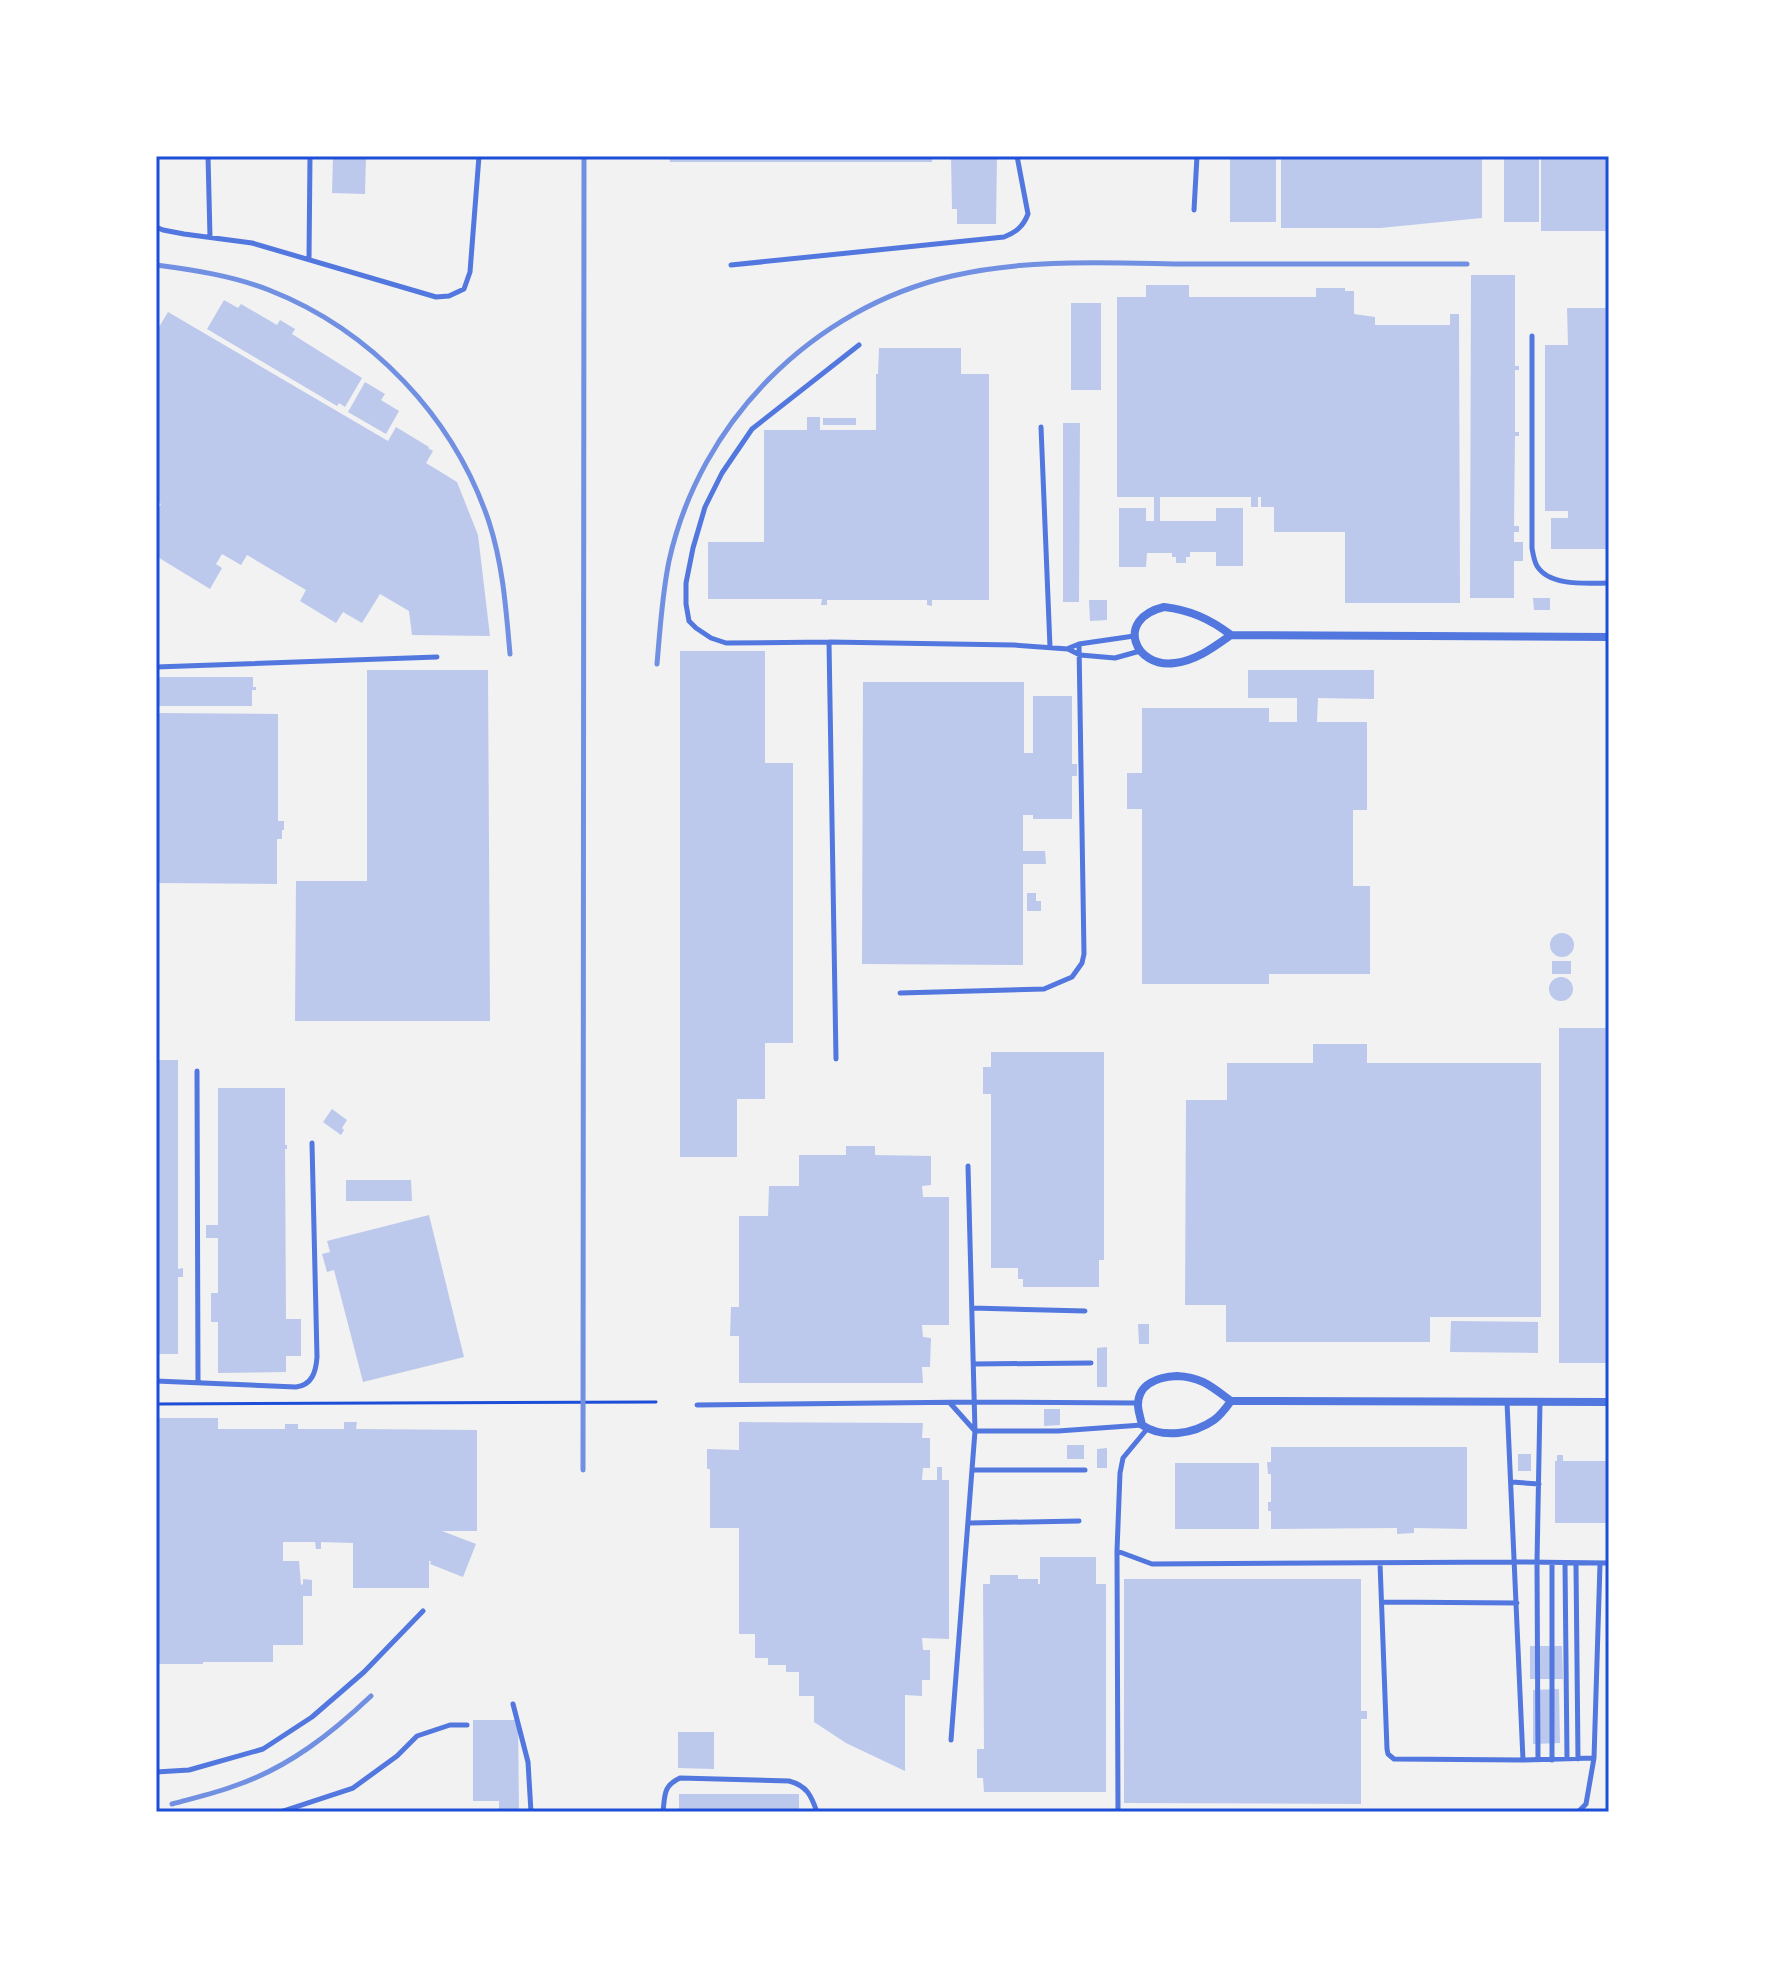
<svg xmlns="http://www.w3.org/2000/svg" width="1765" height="1968" font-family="'Golos Text',sans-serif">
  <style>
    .building { fill: #bdc9ec }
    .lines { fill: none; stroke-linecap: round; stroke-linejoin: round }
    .path { stroke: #1d4ed8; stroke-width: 3 }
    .service { stroke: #5277de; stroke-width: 5 }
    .minor { stroke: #5277de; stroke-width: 8 }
    .rail { stroke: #7290e2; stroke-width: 5 }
    .neatline { fill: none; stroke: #1d4ed8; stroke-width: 3 }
  </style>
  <rect width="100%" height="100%" fill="#f2f2f2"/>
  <path class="building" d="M333 156H366L365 194 332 193Z
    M669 156H932V162H670Z
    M951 156H997L996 224H957V209H952Z
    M1230 156H1276V222H1230Z
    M1281 156H1482V218L1380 228H1281Z
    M1504 156H1539V222H1504Z
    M1541 156H1606V231H1541Z
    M1471 275H1515V366H1519V370H1515V432H1519V436H1515L1514 526H1519V532H1514V542H1523V561H1514V598H1470Z
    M1146 285H1189V297H1316V288H1345V291H1354V314L1375 317V325H1450V314H1459L1460 603H1345V532H1274V507H1261V497H1258V507H1251V497H1160V521H1216V508H1243V566H1216V552H1190V557H1186V563H1176V557H1172V553H1147L1146 567H1119V508H1146V521H1154V497H1117V297H1146Z
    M224 300 238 308 241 304 277 325 280 320 295 329 292 334 362 378 345 407 339 403 337 406 207 329Z
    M1071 303H1101V390H1071Z
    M1567 308H1609V549H1551V518H1568V511H1545V345H1568Z
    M168 312 388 441 396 427 429 447 428 448 433 451 426 463 457 482 478 535 490 636 412 635 409 611 380 594 362 623 343 612 336 623 300 601 306 590 247 555 241 565 222 554 216 564 222 568 210 589 156 556V512L161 504 156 501V332Z
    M879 348H961V374H989V600H932V606L927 605V600H827V605H821L822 599H708V542H764V430H807V417H820V430H876V374H878Z
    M365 382 385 394 381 400 399 411 386 434 348 412Z
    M823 418H856V425H823Z
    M1063 423H1080L1079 602H1063Z
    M1533 598H1550V610H1534Z
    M1089 600H1107V620L1090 621Z
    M680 651H765V763H793V1043H765V1099H737V1157H680Z
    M367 670H488L490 1021H295L296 881H367Z
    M1248 670H1374V699L1318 698 1317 722H1367V810H1353V886H1370V974H1269V984H1142V809H1127V773H1142V708H1269V722H1297V698H1248Z
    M156 677H253V687H256V690H252V706H156Z
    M863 682H1024V753H1033V696H1072V764H1077V776H1072V819H1033V815H1023V851H1045L1046 864H1023V965L862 964Z
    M156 713 278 714V821H284V830H282V839H277V884L156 883Z
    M1027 893H1036V901H1041V911H1027Z
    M1550 945a12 12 0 1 1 24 0a12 12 0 1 1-24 0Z
    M1552 961H1571V974H1552Z
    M1549 989a12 12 0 1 1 24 0a12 12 0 1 1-24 0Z
    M1559 1028H1609V1363H1559Z
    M1313 1044H1367V1063H1541V1317H1430V1342H1226V1305H1185L1186 1100H1227V1063H1313Z
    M991 1052H1104V1260H1099V1287H1023V1279H1018V1268H991V1094H983V1067H991Z
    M156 1060H178V1269L183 1268V1277H178V1354H156Z
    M218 1088H285V1145H287V1149H285L286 1319H301V1356H286V1372L218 1373V1322H211V1293H218V1238H206V1225H218Z
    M332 1109 347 1120 342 1128 344 1130 341 1135 323 1122Z
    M846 1146H875V1155L931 1156V1185L922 1186 923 1197H949V1325H922L923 1337 931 1338 930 1367H922L923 1383H739V1336H730L731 1307H739V1216H768L769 1186H799V1155H846Z
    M346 1180H411L412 1201H346Z
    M429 1215 464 1357 363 1382 334 1270 327 1272 322 1254 330 1252 327 1241Z
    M1451 1321 1538 1322V1353L1450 1352Z
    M1138 1324H1149V1344H1139Z
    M1107 1347V1387H1097V1348Z
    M1044 1409H1060V1425L1044 1426Z
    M156 1418H218V1429H285V1424H298V1429H344V1422H357L356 1429 477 1430V1531H442L476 1544 463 1577 430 1564 431 1561H429V1588H353V1543L321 1542V1549H316L315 1542H283V1561H299L301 1585 303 1584V1579L312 1580V1596H303V1645H273V1662H203V1664H156Z
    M739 1422 923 1423 922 1438H930V1468H923L922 1480H937V1467H942V1480H949V1639L922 1638 923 1650H930V1680H922V1696L905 1695V1771L846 1743 814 1722V1696H799V1672H786V1665H768V1658H755V1634H739V1528H710V1469H707V1449L739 1450Z
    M1067 1445H1084V1459H1067Z
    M1271 1447H1467V1529L1414 1528V1533L1397 1534V1528L1271 1529V1511H1268V1502H1271V1474H1268L1267 1462H1271Z
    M1107 1448V1468H1097V1449Z
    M1518 1454H1531V1471H1518Z
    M1557 1455H1563V1461H1609V1523H1555V1461H1557Z
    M1175 1463H1259V1529H1175Z
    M1040 1557H1096V1584H1106V1792H984L983 1778H977V1749H984L983 1584H990V1575H1018V1579H1038V1584H1040Z
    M1124 1579H1361V1711H1367V1719H1361V1804L1124 1803Z
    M1530 1646H1562L1563 1679H1530Z
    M1559 1689 1560 1743 1533 1744V1690Z
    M473 1720H518L519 1812H499V1801H473Z
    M678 1732H714V1769L678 1768Z
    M679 1794H799V1812H679Z"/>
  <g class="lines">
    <path class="path" d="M156 1404 656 1402"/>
    <path class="service" d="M208 156 210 237
      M1194 210 1197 156
      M156 227 163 230 184 234 252 243 436 297 449 296 464 289 470 272 479 156
      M309 259 310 156
      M731 265 1004 237C1016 232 1023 227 1028 214L1017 156
      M1532 336V548C1533 554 1534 561 1537 566 1550 587 1588 583 1609 583
      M859 345 752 429 722 473 705 507 693 548 686 583V604L689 621 696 628 711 638 726 643 829 642 1014 645 1068 649 1080 655 1115 658 1140 651
      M1041 427 1050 647
      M829 642 836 1059
      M1069 648 1079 644 1134 636
      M156 667 437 657
      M900 993 1044 989 1072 977 1082 963 1084 954 1079 644
      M197 1071 198 1382
      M972 1308 1085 1311
      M974 1364 1091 1363
      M156 1381 296 1387C312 1385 316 1372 317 1357L312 1143
      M1507 1402 1523 1760
      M950 1403 975 1431H1058L1142 1425
      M697 1405 975 1402 1137 1403
      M972 1470H1085
      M1512 1482 1539 1484
      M969 1523 1079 1521
      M1117 1551 1152 1564 1515 1562 1609 1563
      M1380 1563 1387 1749 1388 1754 1394 1759 1523 1760 1594 1758
      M1565 1563 1567 1759
      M1576 1564 1578 1759
      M1382 1602 1517 1603
      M513 1704 528 1762 531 1812
      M951 1740 975 1431 968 1166
      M1538 1760 1537 1562 1540 1402
      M1552 1760V1563
      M156 1772 189 1770 263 1749 312 1717 364 1672 423 1611
      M280 1812 353 1788 397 1756 417 1736 450 1725H467
      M663 1812C665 1795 663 1786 680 1778L789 1781C807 1786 811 1795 817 1812
      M1118 1812 1117 1551 1120 1473 1123 1458 1147 1429
      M1578 1812 1586 1804 1594 1758 1600 1564"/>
    <path class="minor" d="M1164 607C1190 610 1210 619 1231 635 1214 647 1197 660 1175 663 1135 669 1114 619 1164 607Z
      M1231 635 1609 637
      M1177 1376C1202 1377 1212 1387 1231 1401 1226 1408 1221 1415 1214 1420 1194 1434 1163 1439 1142 1425 1141 1419 1138 1411 1138 1405 1138 1383 1159 1377 1177 1376Z
      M1231 1401 1609 1402"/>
    <path class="rail" d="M156 265C195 270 233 276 269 290 371 330 454 417 489 522 503 565 506 609 510 654
      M657 664C660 630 662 595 669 561 700 421 813 308 952 276 1028 258 1111 263 1188 264 1281 264 1374 264 1467 264
      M583 1470 584 156
      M172 1804C194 1798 216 1793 237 1785 289 1767 332 1733 371 1696"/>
  </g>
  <rect width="1765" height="1968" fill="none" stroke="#ffffff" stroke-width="316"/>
  <rect x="158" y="158" width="1449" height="1652" class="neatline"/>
</svg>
